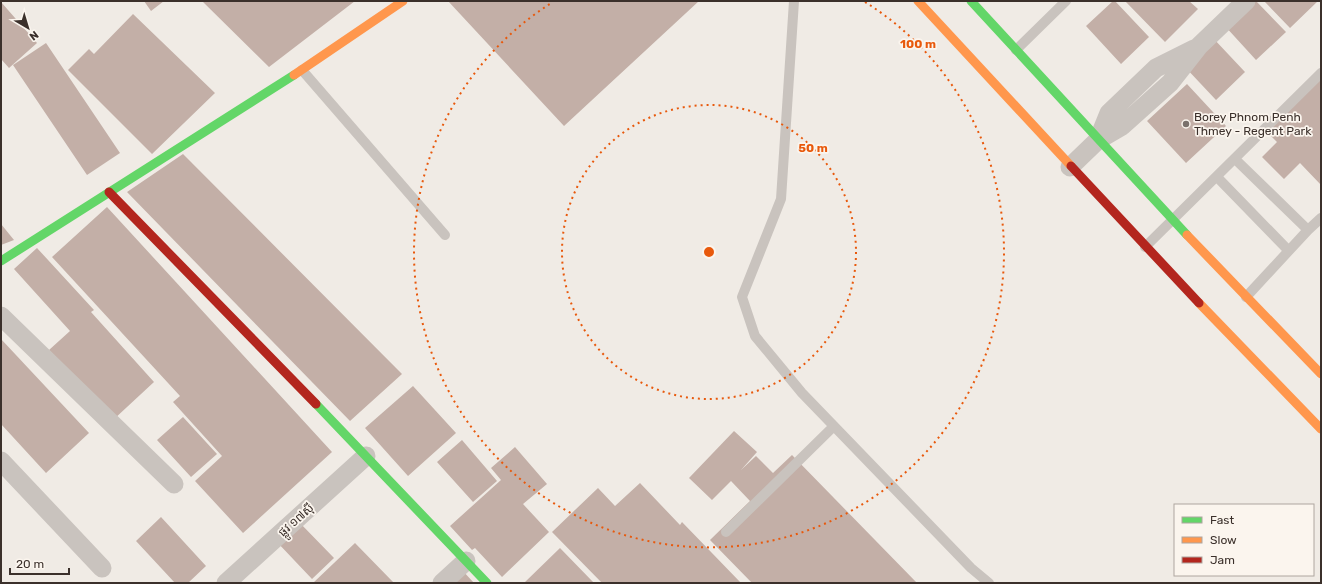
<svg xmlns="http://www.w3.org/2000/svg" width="1322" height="584" font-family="Rubik,'Noto Sans Khmer',sans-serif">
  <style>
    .building { fill: #c3afa7 }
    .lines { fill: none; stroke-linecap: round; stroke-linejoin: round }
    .lane { stroke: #c9c3be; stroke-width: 10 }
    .street { stroke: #c9c3be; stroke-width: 19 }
    .fast { stroke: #63d668; stroke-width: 9 }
    .slow { stroke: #ff974d; stroke-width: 9 }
    .jam { stroke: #b3261e; stroke-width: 9 }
    .ring { fill: none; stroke: #e8590c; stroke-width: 2; stroke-dasharray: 2 4 }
    .poi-dot { fill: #7a716c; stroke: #fbf5ee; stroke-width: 1.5 }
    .labels { text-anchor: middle; stroke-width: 3.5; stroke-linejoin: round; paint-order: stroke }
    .poi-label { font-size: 12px; fill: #3b302b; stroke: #fbf5ee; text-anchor: start }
    .street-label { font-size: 12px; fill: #3b302b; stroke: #fbf5ee }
    .centre { fill: #e8590c; stroke: #fbf5ee; stroke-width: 2 }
    .ring-label { font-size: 12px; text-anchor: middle; font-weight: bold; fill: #e8590c; stroke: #fbf5ee; stroke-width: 3.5; stroke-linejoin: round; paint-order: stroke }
  </style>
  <rect width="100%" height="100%" fill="#f0ebe5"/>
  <path class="building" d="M144 1H164L151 11Z
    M202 1H355L269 67Z
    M448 1H699L564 126Z
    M1113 1H1115L1149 37 1121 64 1086 26Z
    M1125 1H1189L1198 9 1165 42Z
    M1249 1H1256L1286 32 1256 60 1224 25Z
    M1264 1H1318L1290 28Z
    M1 2 37 43 9 68 1 59Z
    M133 14 215 93 152 154 68 70 89 49 94 54Z
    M1213 38 1245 72 1216 100 1184 66Z
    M46 43 120 153 87 175 13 65Z
    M1321 75V185L1300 163 1284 179 1262 157 1277 142 1265 130Z
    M1187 84 1226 126 1186 163 1147 121Z
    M183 154 402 374 350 421 127 192Z
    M107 207 332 452 243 533 195 481 222 456 173 402 180 396 52 257Z
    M1 224 14 240 1 245Z
    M37 248 94 310 91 312 154 382 113 420 49 350 70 331 14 269Z
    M1 339 89 433 46 473 1 424Z
    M413 386 456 433 408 476 365 428Z
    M183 417 217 454 191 477 157 440Z
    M734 431 757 452 741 470 756 456 773 473 792 455 917 583H752L710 540 750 501 731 481 712 500 689 478Z
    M462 440 497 481 473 502 437 462Z
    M515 447 547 484 523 504 549 532 502 577 475 548 472 550 450 526 501 480 491 468Z
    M640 483 680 525 682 522 741 583H602L552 532 598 488 615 506Z
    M161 517 206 566 188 583H175L136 541Z
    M298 521 334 558 312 579 276 541Z
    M355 543 394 583H313Z
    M560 548 594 583H524Z
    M462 570 474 583H448Z"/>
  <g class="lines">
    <path class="lane" d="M794 1 781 199 742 297 755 336 802 393 971 568 989 583
      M1016 50 1066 1
      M302 70 445 235
      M1235 159 1308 230 1246 297
      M1217 177 1288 250
      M1308 230 1321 218
      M1145 247 1321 73
      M726 532 834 426"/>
    <path class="street" d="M1098 140 1109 113 1156 68 1194 49
      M1070 167 1098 140 1122 126 1170 83 1199 46 1246 1
      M1 316 174 484
      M1 461 102 568
      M226 583 366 456
      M442 583 466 561"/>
    <path class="fast" d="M971 1 1187 235
      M1 261 294 75
      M316 404 487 583"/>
    <path class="slow" d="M918 1 1071 166
      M294 75 403 1
      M1187 235 1321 374
      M1199 303 1321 429"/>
    <path class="jam" d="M1071 166 1199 303
      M109 192 316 404"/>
  </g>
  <g class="ring">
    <circle cx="709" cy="252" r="147"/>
    <path d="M865 2A295 295 0 1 1 553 2"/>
  </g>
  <circle class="poi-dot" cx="1186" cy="124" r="4"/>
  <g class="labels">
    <g class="poi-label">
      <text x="1194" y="121">Borey Phnom Penh<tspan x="1194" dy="14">Thmey - Regent Park</tspan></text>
    </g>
    <g class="street-label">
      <text transform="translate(296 520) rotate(-42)" y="4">ផ្លូវ ១៧ស៊ី</text>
    </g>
  </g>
  <circle cx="709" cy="252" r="6" class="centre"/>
  <g class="ring-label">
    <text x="918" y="48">100 m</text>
    <text x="813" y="152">50 m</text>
  </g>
  <rect width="1322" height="584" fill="none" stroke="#3b302b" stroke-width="4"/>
  <rect x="1174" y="504" width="140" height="72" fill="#fbf5ee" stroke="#aea6a0"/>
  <rect x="1182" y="517" width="20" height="6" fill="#63d668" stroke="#aea6a0"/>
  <text x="1210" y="524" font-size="12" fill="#3b302b">Fast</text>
  <rect x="1182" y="537" width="20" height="6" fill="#ff974d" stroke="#aea6a0"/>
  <text x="1210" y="544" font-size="12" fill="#3b302b">Slow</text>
  <rect x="1182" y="557" width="20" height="6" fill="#b3261e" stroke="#aea6a0"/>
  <text x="1210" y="564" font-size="12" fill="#3b302b">Jam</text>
  <g transform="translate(28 28) rotate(142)" stroke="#fbf5ee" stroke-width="3" paint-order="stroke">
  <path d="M0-3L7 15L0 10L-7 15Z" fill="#3b302b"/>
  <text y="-6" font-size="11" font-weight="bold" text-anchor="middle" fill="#3b302b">N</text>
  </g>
  <path d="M10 568v6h59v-6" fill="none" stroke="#3b302b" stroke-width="2"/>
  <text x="16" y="568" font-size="12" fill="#3b302b" stroke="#fbf5ee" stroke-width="3" paint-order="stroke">20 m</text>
</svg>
